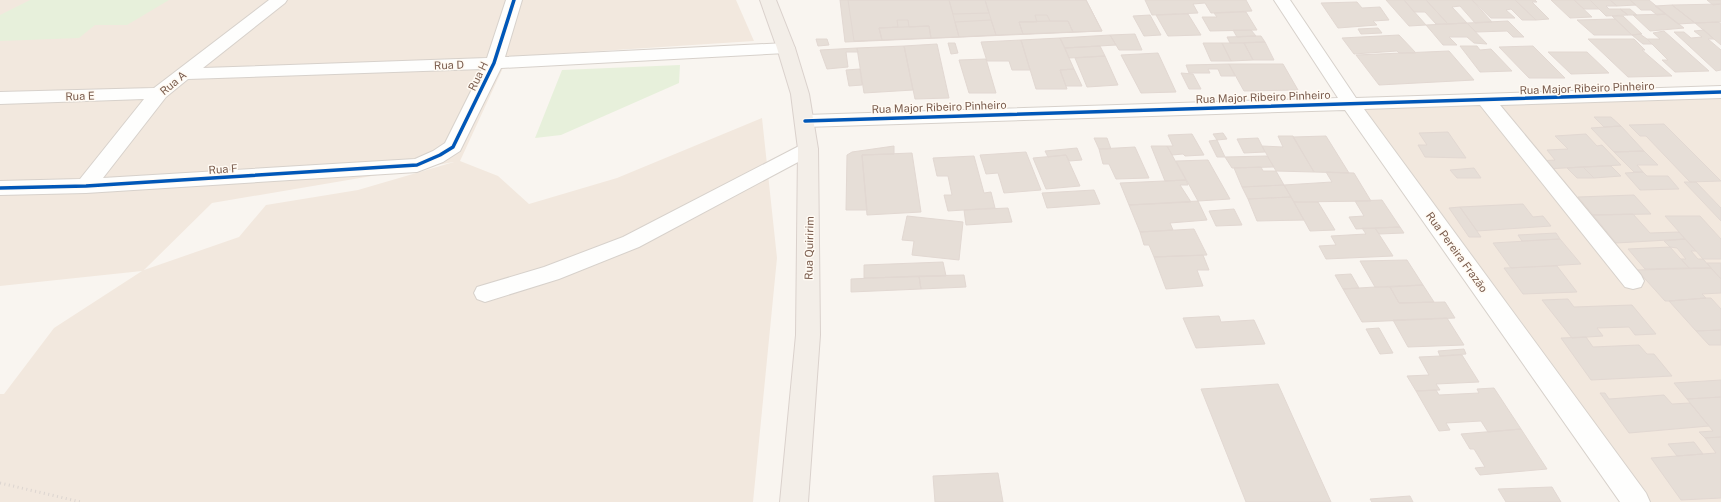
<svg xmlns="http://www.w3.org/2000/svg" width="1721" height="502" font-family="'Public Sans',sans-serif">
  <style>
    .residential { fill: #f2e8de; fill-rule: evenodd }
    .green { fill: #e7f0db }
    .building { fill: #e6ded7; stroke: #e2d8d2 }
    .lines { fill: none; stroke-linecap: round; stroke-linejoin: round }
    .minor-casing { stroke: #d7d1cb; stroke-width: 2 }
    .major-casing { stroke: #dad1cc; stroke-width: 2 }
    .path { stroke: #dcd5d0; stroke-width: 3; stroke-dasharray: 1 3.5; stroke-linecap: butt }
    .minor { fill: #fefefd; fill-rule: evenodd }
    .major { fill: #f3eee8; fill-rule: evenodd }
    .cycleway-casing { stroke: #fffaf3; stroke-width: 5.5 }
    .cycleway { stroke: #0057b8; stroke-width: 3.5 }
    .labels { text-anchor: middle; stroke-width: 3; stroke-linejoin: round; paint-order: stroke }
    .street-label { font-size: 11px; fill: #7a5c4d; stroke: #fffaf3 }
  </style>
  <rect width="100%" height="100%" fill="#f9f5f0"/>
  <path class="residential" d="M0 0H736L754 41 508 57 460 161 498 176 529 204 617 178 762 118 777 258 753 502H0V394H4L54 328 142 271 0 286ZM454 162 358 190 266 205 239 237 144 270 212 203Z
    M1721 92V502H1636L1351 104Z"/>
  <path class="green" d="M30 0H169L127 25H95L79 38 0 41V15Z
    M680 65 679 83 561 135 535 138 562 70Z"/>
  <path class="building" d="M840 0H1086L1102 31 845 42Z
    M848 0H949L959 37 931 38 929 26 909 27 908 20H897L898 27 879 28 882 40 854 41Z
    M949 0H985L989 13 953 14Z
    M985 0H1086L1102 31 1073 32 1068 21H1050L1047 15H1035L1037 22H1019L1023 34 996 35Z
    M1145 0H1246L1252 11 1211 13 1205 3 1193 4 1198 13 1152 15Z
    M1386 0H1404L1426 25 1409 26Z
    M1404 0H1426L1448 24H1436L1425 12H1414Z
    M1426 0H1472L1492 22 1475 23 1460 6 1452 7 1467 23 1448 24Z
    M1472 0H1515L1536 20H1522L1511 9 1506 10 1515 18H1491Z
    M1515 0H1535L1537 2H1532L1549 19 1536 20Z
    M1551 0H1574L1592 17 1570 18Z
    M1574 0H1590L1599 9H1584Z
    M1590 0H1610L1617 6H1606L1609 9H1620L1628 15 1606 16Z
    M1610 0H1630L1636 5 1617 6Z
    M1630 0H1649L1666 14 1657 15 1651 10H1641Z
    M1707 0H1721V4L1713 5Z
    M1357 2 1362 8 1380 7 1389 20 1373 21 1377 25 1338 28 1321 3Z
    M1721 4V22L1695 23 1672 5Z
    M1672 5 1695 23 1678 24 1655 6Z
    M1620 9H1630L1637 15H1628Z
    M1246 12 1257 30 1210 31 1202 17H1217L1214 13Z
    M1188 14 1201 35 1168 36 1156 15Z
    M1666 14 1684 28 1650 31 1633 15Z
    M1150 15 1161 35 1144 36 1133 16Z
    M1612 16H1623L1642 34 1632 35Z
    M1615 19 1632 35H1594L1577 20Z
    M991 20 996 35 959 37 955 22Z
    M1050 21H1068L1073 32 1023 34 1019 22Z
    M1508 21 1524 37H1513L1507 31 1476 32 1467 23Z
    M1718 22 1721 24V45L1695 23Z
    M1467 23 1487 44 1474 43 1467 37H1449L1457 45H1443L1426 25Z
    M929 26 931 38 882 40 879 28Z
    M1378 28 1382 33 1361 34 1358 29Z
    M1233 30H1251L1256 36 1237 37Z
    M1704 30 1714 39H1708L1721 50V70L1716 71 1674 32H1684L1691 38 1702 37 1694 31Z
    M1664 31 1709 71 1675 72 1662 60H1668L1647 39H1660L1653 33Z
    M1135 34 1142 50H1119L1110 35Z
    M1640 34 1647 39 1652 44H1643L1632 35Z
    M1110 35 1116 45 1065 48 1060 38Z
    M1399 35 1416 53H1399L1397 51 1354 54 1342 38Z
    M1256 36H1261L1265 42 1230 43 1227 37Z
    M1060 38 1074 69 1060 70 1067 89H1036L1021 40Z
    M816 39H827L829 45 818 46Z
    M1588 39H1634L1645 50H1642L1672 76 1628 77Z
    M1021 40 1030 70H1012L1009 61H987L981 42Z
    M1265 42 1274 60H1253L1244 43Z
    M948 43H955L958 53 951 54Z
    M1203 43H1222L1231 61H1211Z
    M1222 43H1244L1253 60 1231 61Z
    M937 44 949 98 915 99 904 46Z
    M904 46 913 90 864 93 857 48Z
    M1100 46 1105 56 1069 58 1065 48Z
    M1460 46H1477L1480 50 1491 49 1512 71 1480 72Z
    M1533 46 1565 78H1529L1499 47Z
    M857 48 858 52H846L848 67 827 69 820 50Z
    M1449 51 1474 80 1379 85 1356 55Z
    M1548 52H1587L1609 73 1571 74Z
    M1158 53 1176 92 1141 93 1121 55Z
    M1105 56 1118 85 1087 87 1075 58Z
    M986 59 996 93H969L959 60Z
    M1229 64H1283L1298 90 1244 91Z
    M1229 64 1235 76H1221L1218 69H1208L1210 73H1189L1186 65Z
    M860 69 862 85 849 86 846 70Z
    M1074 69 1082 86H1066L1060 70Z
    M1181 73 1193 74 1201 89H1189Z
    M1594 117H1611L1621 126 1604 127Z
    M1664 124 1721 181 1690 182 1646 136H1640L1629 125Z
    M1621 126 1644 151 1614 152 1591 128Z
    M1448 132 1466 158 1425 157 1418 145H1427L1419 133Z
    M1223 133 1227 139 1217 140 1213 134Z
    M1192 134 1204 155 1185 156 1183 154 1172 155 1167 146H1173L1168 135Z
    M1586 134 1597 146 1602 145 1621 165 1545 169 1538 161 1555 160 1547 150 1568 149 1555 136Z
    M1278 136H1293L1314 172 1276 171 1262 146 1283 147Z
    M1326 136 1349 173 1314 172 1293 137Z
    M1094 138H1107L1111 149H1099Z
    M1258 138 1265 152 1244 153 1237 139Z
    M1217 140 1225 157H1217L1209 141Z
    M894 146V154L862 155 867 210H846L847 155 852 152Z
    M1151 146H1167L1186 180 1165 181Z
    M1135 147 1149 178 1116 179 1109 164H1103L1099 149Z
    M1077 148 1082 160 1069 161 1066 155 1048 157 1045 151Z
    M1644 151 1658 165H1637L1643 172H1634L1614 152Z
    M1026 152 1041 190 1004 193 998 173 986 174 980 155Z
    M912 153 921 212 867 215 862 155Z
    M1066 155 1080 186 1046 189 1033 158Z
    M974 156 984 193 991 192 995 208 948 211 944 195H952L948 176H937L933 158Z
    M1267 156 1274 167 1232 168 1225 157Z
    M1208 160 1230 199 1198 201 1176 161Z
    M1611 166 1621 176 1594 178 1583 167Z
    M1261 167 1263 171H1276L1284 185 1242 187 1234 168Z
    M1583 167 1594 178H1577L1567 168Z
    M1474 168 1481 178H1457L1450 170Z
    M1326 172 1354 173 1371 201 1294 202 1284 185 1332 182Z
    M1643 172 1647 176H1668L1679 189 1640 190 1625 173Z
    M1186 180 1188 185H1180L1191 202 1129 205 1120 183Z
    M1684 182H1696L1721 208V221Z
    M1284 185 1291 197 1248 199 1242 187Z
    M1094 190 1100 204 1047 208 1042 193Z
    M1634 195 1651 214 1593 215 1578 197Z
    M1291 197 1304 220 1257 221 1248 199Z
    M1382 200 1400 227 1356 229 1349 217 1364 216 1355 201Z
    M1198 201 1207 220 1170 223 1173 230 1140 232 1129 205Z
    M1294 202H1318L1335 230 1310 231Z
    M1523 204 1533 217 1543 216 1551 226 1477 231 1460 207Z
    M1460 207 1462 210 1481 237H1469L1449 208Z
    M1008 208 1012 222 966 225 964 210Z
    M1234 209 1242 225 1216 226 1209 211Z
    M1633 214 1650 233 1679 232 1685 239 1616 243 1593 215Z
    M907 216 963 222 959 260 912 255 914 241 902 240Z
    M1665 216H1700L1721 239V259H1703Z
    M1400 227 1404 233 1379 234 1375 228Z
    M1362 228H1375L1393 256 1326 259 1319 246 1336 245 1331 236 1366 234Z
    M1194 229 1207 255 1154 257 1149 245H1144L1140 232Z
    M1556 233 1560 239 1522 241 1518 235Z
    M1560 239 1581 264 1511 268 1493 243Z
    M1685 239 1696 251H1691L1698 259H1703L1711 268H1689L1681 259H1686L1677 248 1670 247 1664 241Z
    M1670 247 1689 268 1645 269 1628 249Z
    M1203 255 1209 270H1197L1203 286 1166 289 1154 257Z
    M1407 260 1423 285 1375 287 1360 261Z
    M943 262 946 276 864 278V265Z
    M1707 263H1721V279L1711 268Z
    M1557 266 1577 292 1523 294 1504 268Z
    M1711 268 1721 279V293L1702 294 1706 298 1669 301H1665L1637 270Z
    M1351 274 1359 288 1343 289 1335 275Z
    M964 275 966 287 921 289 919 276Z
    M919 276 921 289 851 292V279Z
    M1423 285 1434 302 1399 303 1390 287Z
    M1375 287H1390L1399 303 1445 302 1455 318 1362 322 1343 289Z
    M1706 298H1711L1721 309V330L1696 331 1669 301Z
    M1568 299 1574 307 1632 305 1656 334 1635 335 1629 327 1597 328 1603 336 1572 338 1542 300Z
    M1219 316 1221 322 1254 320 1265 344 1196 348 1183 318Z
    M1447 318 1464 345 1408 347 1393 320Z
    M1379 328 1393 353 1380 354 1366 329Z
    M1721 330V345H1709L1696 331Z
    M1586 337 1593 347 1639 345 1647 354H1654L1672 376 1591 380 1561 338Z
    M1464 349 1466 354 1440 356 1438 351Z
    M1462 355 1479 382 1436 384 1440 390 1416 391 1407 376 1429 375 1419 357Z
    M1721 380V397L1687 399 1674 383Z
    M1278 384 1331 502H1246L1201 389Z
    M1494 388 1521 429 1488 432 1481 421 1446 423 1450 430 1439 431 1416 391 1436 390 1439 395 1479 393 1477 389Z
    M1600 393H1605L1609 399 1664 395 1672 404 1690 403 1709 426 1629 433Z
    M1721 397V437L1705 438 1699 432 1713 431 1687 399Z
    M1521 429 1547 469 1480 475 1475 468 1485 467 1474 449H1470L1461 434Z
    M1721 437V498L1681 500 1651 458 1716 453 1705 438Z
    M1694 442 1703 454 1677 456 1668 444Z
    M998 473 1003 502H935L933 476Z
    M1552 487 1561 502H1506L1498 489Z
    M1410 496 1413 502H1372L1370 499Z"/>
  <g class="lines">
    <g class="minor-casing">
      <path id="minor" d="M269 0H287L285 3 203 68 487 58 506 0H522L505 57 786 43 792 44 795 48 792 52 786 53 501 68 460 151 443 162 417 172 86 193 0 195V181L80 179 144 99 0 104V92L154 88ZM482 69 445 143 433 151 415 159 103 178 166 97 188 79Z
        M1274 0H1290L1356 98 1721 86V98L1500 105 1641 275 1644 281 1641 287 1633 289 1625 287 1480 105 1364 109 1646 493 1650 502H1620L1345 110 805 127 798 125 795 121 798 117 805 115 1338 98Z
        M808 143 815 145 818 149 815 153 639 247 559 279 485 302 477 299 474 293 477 287 544 267 623 237 801 145Z"/>
    </g>
    <g class="major-casing">
      <path id="major" d="M760 0H776L795 48 809 94 818 149 820 335 808 502H780L796 335 798 149 791 94 777 48Z"/>
    </g>
    <path class="path" d="M0 483 81 502"/>
    <use href="#minor" class="minor"/>
    <use href="#major" class="major"/>
    <g class="cycleway-casing">
      <path id="cycleway" d="M805 121 1721 92
        M0 188 86 186 417 165 440 155 453 147 494 63 514 0"/>
    </g>
    <use href="#cycleway" class="cycleway"/>
  </g>
  <g class="labels">
    <g class="street-label">
      <text transform="translate(449 65) rotate(-2)" y="4">Rua D</text>
      <text transform="translate(478 76) rotate(-64)" y="4">Rua H</text>
      <text transform="translate(173 83) rotate(-40)" y="4">Rua A</text>
      <text transform="translate(1587 88) rotate(-2)" y="4">Rua Major Ribeiro Pinheiro</text>
      <text transform="translate(80 96) rotate(-2)" y="4">Rua E</text>
      <text transform="translate(1263 97) rotate(-2)" y="4">Rua Major Ribeiro Pinheiro</text>
      <text transform="translate(939 107) rotate(-2)" y="4">Rua Major Ribeiro Pinheiro</text>
      <text transform="translate(223 169) rotate(-4)" y="4">Rua F</text>
      <text transform="translate(809 248) rotate(-89)" y="4">Rua Quiririm</text>
      <text transform="translate(1457 252) rotate(54)" y="4">Rua Pereira Frazão</text>
    </g>
  </g>
</svg>
